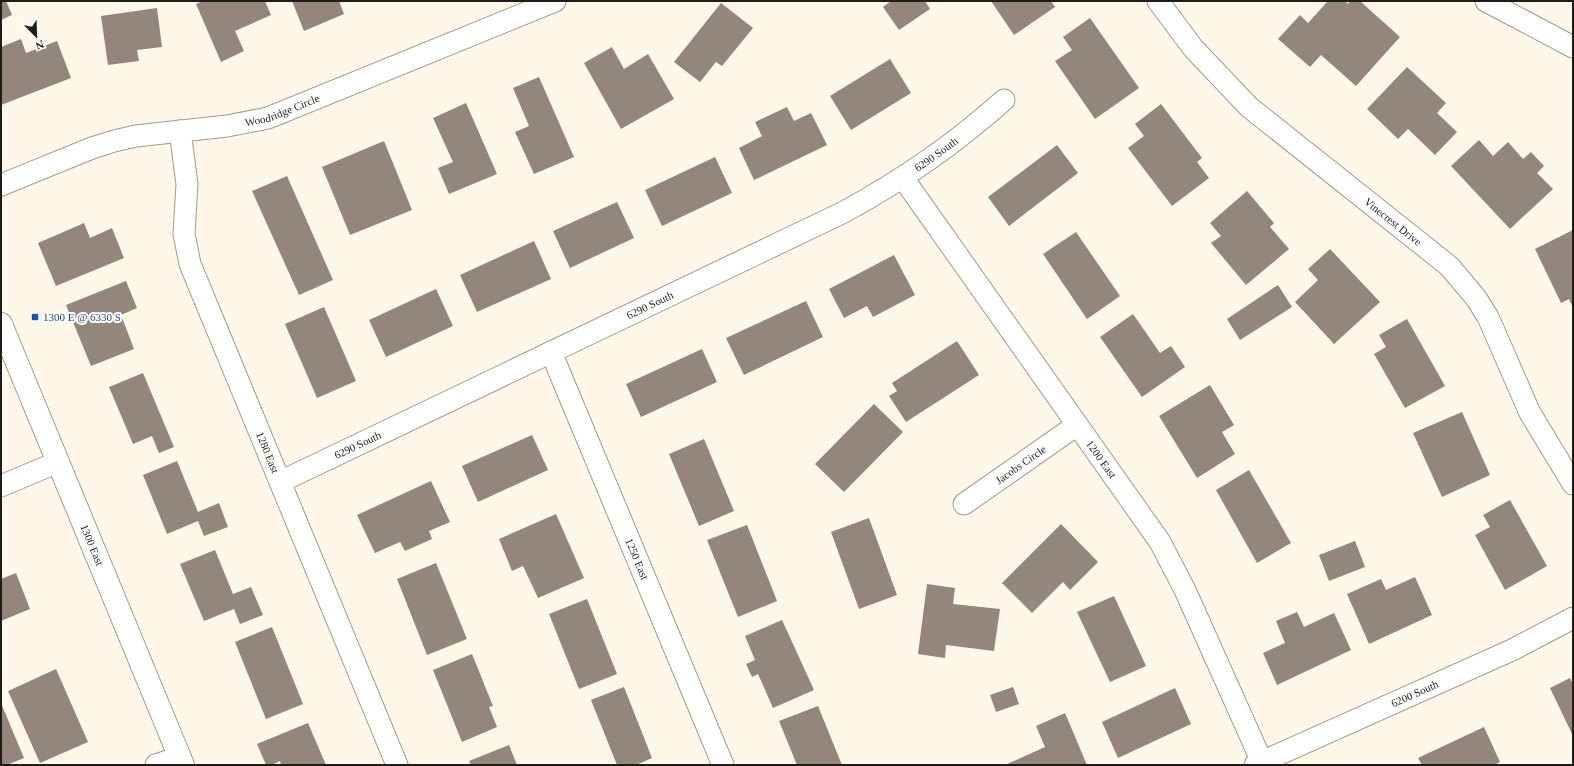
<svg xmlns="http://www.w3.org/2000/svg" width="1574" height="766" font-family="'Times New Roman',serif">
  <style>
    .building { fill: #94857d }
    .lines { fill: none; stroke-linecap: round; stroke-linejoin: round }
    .street-casing { stroke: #a29b8c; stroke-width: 23 }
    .secondary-casing { stroke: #a29b8c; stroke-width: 24 }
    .street { stroke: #fff; stroke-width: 21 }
    .secondary { stroke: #fff; stroke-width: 22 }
    .transit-dot { fill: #1a4fb4; stroke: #fff; stroke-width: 1.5 }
    .labels { text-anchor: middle; stroke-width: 4; stroke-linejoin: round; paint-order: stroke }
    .street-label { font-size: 11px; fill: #201d18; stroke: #fff }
    .transit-label { font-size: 11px; fill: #164399; stroke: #fff; text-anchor: start }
  </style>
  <rect width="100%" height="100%" fill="#fff7e8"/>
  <path class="building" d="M1 1H6L12 15 1 20Z
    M203 1H265L271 15 235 31 244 51 221 62 196 4Z
    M292 1H339L344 14 304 31Z
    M891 1H925L930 9 899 30 883 7Z
    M991 1H1051L1055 7 1014 35Z
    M1328 1H1345L1348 4 1350 1H1360L1400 37 1356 86 1321 55 1310 67 1278 39 1300 15 1308 23Z
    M721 3 753 28 722 66 716 62 700 82 674 62Z
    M157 8 162 47 137 50 139 61 108 65 101 16Z
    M1090 18 1139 88 1095 119 1055 61 1072 50 1063 37Z
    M21 39 26 53 57 41 71 78 1 105V47Z
    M612 47 624 69 648 54 674 99 621 129 584 63Z
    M890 59 911 93 851 130 830 96Z
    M1407 67 1446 103 1437 113 1457 132 1435 155 1408 129 1398 139 1367 109Z
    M539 77 574 157 534 174 515 132 529 126 513 88Z
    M466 103 497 174 449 194 438 168 453 162 433 118Z
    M1161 104 1202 158 1197 162 1209 178 1172 206 1128 148 1144 136 1135 124Z
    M787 107 794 121 811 113 827 145 754 180 739 148 762 136 755 122Z
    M1479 140 1493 156 1508 142 1523 159 1531 152 1544 166 1537 173 1553 189 1510 229 1451 166Z
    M384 141 412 210 350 235 322 167Z
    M1057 145 1078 173 1009 226 988 197Z
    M715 157 732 193 662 226 645 190Z
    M287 176 333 280 299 295 252 191Z
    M1247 191 1274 223 1270 227 1289 249 1246 285 1211 243 1221 236 1210 223Z
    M617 202 634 238 570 268 553 231Z
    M84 223 90 238 112 228 124 258 56 286 38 243Z
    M1573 230V308L1569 299 1561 303 1535 249Z
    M1076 232 1120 296 1087 319 1043 254Z
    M534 241 551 279 477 312 460 275Z
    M1330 249 1380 302 1334 344 1295 302 1318 280 1308 269Z
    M894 255 915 295 873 317 867 306 844 318 829 289Z
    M126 281 137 308 121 315 134 349 91 366 66 305Z
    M1278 285 1292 307 1240 340 1227 319Z
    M436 289 453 326 386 357 369 320Z
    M806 301 823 337 744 375 726 338Z
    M324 307 356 381 317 398 285 324Z
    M1133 314 1160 353 1171 346 1185 367 1142 397 1100 337Z
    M1407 319 1445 386 1405 408 1374 354 1386 347 1379 335Z
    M957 341 979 375 906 422 889 396 897 391 892 383Z
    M702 349 717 382 641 417 626 384Z
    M143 373 174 447 159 453 152 436 133 444 109 387Z
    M1210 385 1234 425 1222 432 1235 454 1197 478 1159 416Z
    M874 404 903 432 844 492 815 464Z
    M1462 412 1490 475 1442 497 1413 433Z
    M532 435 548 470 478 502 462 466Z
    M704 439 734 511 699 526 669 454Z
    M177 461 198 512 219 503 228 527 204 536 198 521 167 534 143 475Z
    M1249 470 1291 543 1257 563 1216 490Z
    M431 481 450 522 429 531 432 539 405 551 400 542 375 553 357 515Z
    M1510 500 1547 566 1505 590 1475 535 1490 527 1483 515Z
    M556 514 584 578 538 598 523 566 512 571 499 539Z
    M869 518 897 595 859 609 831 532Z
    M1061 524 1098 562 1070 590 1063 582 1032 613 1002 583Z
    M747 525 777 601 738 617 707 540Z
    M1355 541 1365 567 1329 581 1319 555Z
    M215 550 233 594 251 587 263 615 240 624 234 609 204 621 180 564Z
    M436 563 467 639 427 655 397 579Z
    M16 573 30 609 1 621V579Z
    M1415 577 1432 615 1369 644 1347 594 1381 579 1386 590Z
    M927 584 955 588 953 604 1000 609 994 651 946 645 945 658 918 654Z
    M1114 596 1146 666 1110 682 1077 612Z
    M587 599 617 674 579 689 549 614Z
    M1297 612 1304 627 1334 613 1351 650 1277 685 1263 653 1285 643 1276 621Z
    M782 620 814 690 773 708 758 674 752 677 746 664 755 660 745 636Z
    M272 627 303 704 266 719 235 642Z
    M472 654 493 706 489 707 497 727 462 742 433 670Z
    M56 669 88 742 40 763 8 691Z
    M1570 678 1573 684V736L1550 688Z
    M624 687 652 758 636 765H617L591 700Z
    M1013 687 1019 704 996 712 990 695Z
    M1175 688 1191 724 1118 758 1102 722Z
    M1 703 24 758 7 765H1Z
    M818 706 842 765H797L779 721Z
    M1065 713 1087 765H1005L1045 747 1036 726Z
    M308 723 326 765H281L280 761 272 765H266L257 744Z
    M1484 727 1500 762 1494 765H1422L1418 758Z
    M509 745 517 765H471L469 761Z"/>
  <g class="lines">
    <g class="street-casing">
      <g id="street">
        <path id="s1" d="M1158 1 1193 48 1249 107 1449 266 1476 298 1488 317 1530 413 1573 484"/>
        <path d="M1486 1 1573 47"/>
        <path id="s2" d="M180 131 187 184 184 234 190 264 397 765"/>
        <path id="s3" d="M903 178 1160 542 1185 590 1262 762"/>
        <path id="s4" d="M1 185 92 148 114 141 136 136 227 126 268 118 555 1"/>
        <path id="s5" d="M551 352 723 765"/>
        <path id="s6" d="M280 482 844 212C904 179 952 146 1004 100"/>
        <path d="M1 486 58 462"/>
        <path id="s7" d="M964 504 1077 425"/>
        <path d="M156 765 180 757"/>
        <path id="s8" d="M1255 765 1512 650 1573 618"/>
      </g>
    </g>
    <g class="secondary-casing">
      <g id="secondary">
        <path id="s9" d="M1 324 183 765"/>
      </g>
    </g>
    <use href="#street" class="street"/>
    <use href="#secondary" class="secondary"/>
  </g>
  <rect class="transit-dot" x="31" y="313" width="8" height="8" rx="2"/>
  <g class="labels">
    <g class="street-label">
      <text dy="4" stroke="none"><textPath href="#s4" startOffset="293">Woodridge Circle</textPath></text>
      <text dy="4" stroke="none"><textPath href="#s6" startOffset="734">6290 South</textPath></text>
      <text dy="4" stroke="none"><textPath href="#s1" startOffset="324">Vinecrest Drive</textPath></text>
      <text dy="4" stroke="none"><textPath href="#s6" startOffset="410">6290 South</textPath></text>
      <text dy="4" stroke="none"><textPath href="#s6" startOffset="86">6290 South</textPath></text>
      <text dy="4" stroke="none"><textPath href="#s2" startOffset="338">1280 East</textPath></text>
      <text dy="4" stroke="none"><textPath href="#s3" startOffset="344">1200 East</textPath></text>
      <text dy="4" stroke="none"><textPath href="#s7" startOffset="69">Jacobs Circle</textPath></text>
      <text dy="4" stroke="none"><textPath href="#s9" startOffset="239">1300 East</textPath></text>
      <text dy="4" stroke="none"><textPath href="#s5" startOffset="224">1250 East</textPath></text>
      <text dy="4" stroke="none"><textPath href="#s8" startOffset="175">6200 South</textPath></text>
    </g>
    <g class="transit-label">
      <text x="43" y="321">1300 E @ 6330 S</text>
    </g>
  </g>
  <rect width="1574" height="766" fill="none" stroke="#201d18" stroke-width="4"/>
  <g transform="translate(36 36) rotate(157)" stroke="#ffffff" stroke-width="3" paint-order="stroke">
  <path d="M0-3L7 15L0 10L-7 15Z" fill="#201d18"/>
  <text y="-6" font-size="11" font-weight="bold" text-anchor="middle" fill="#201d18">N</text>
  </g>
</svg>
